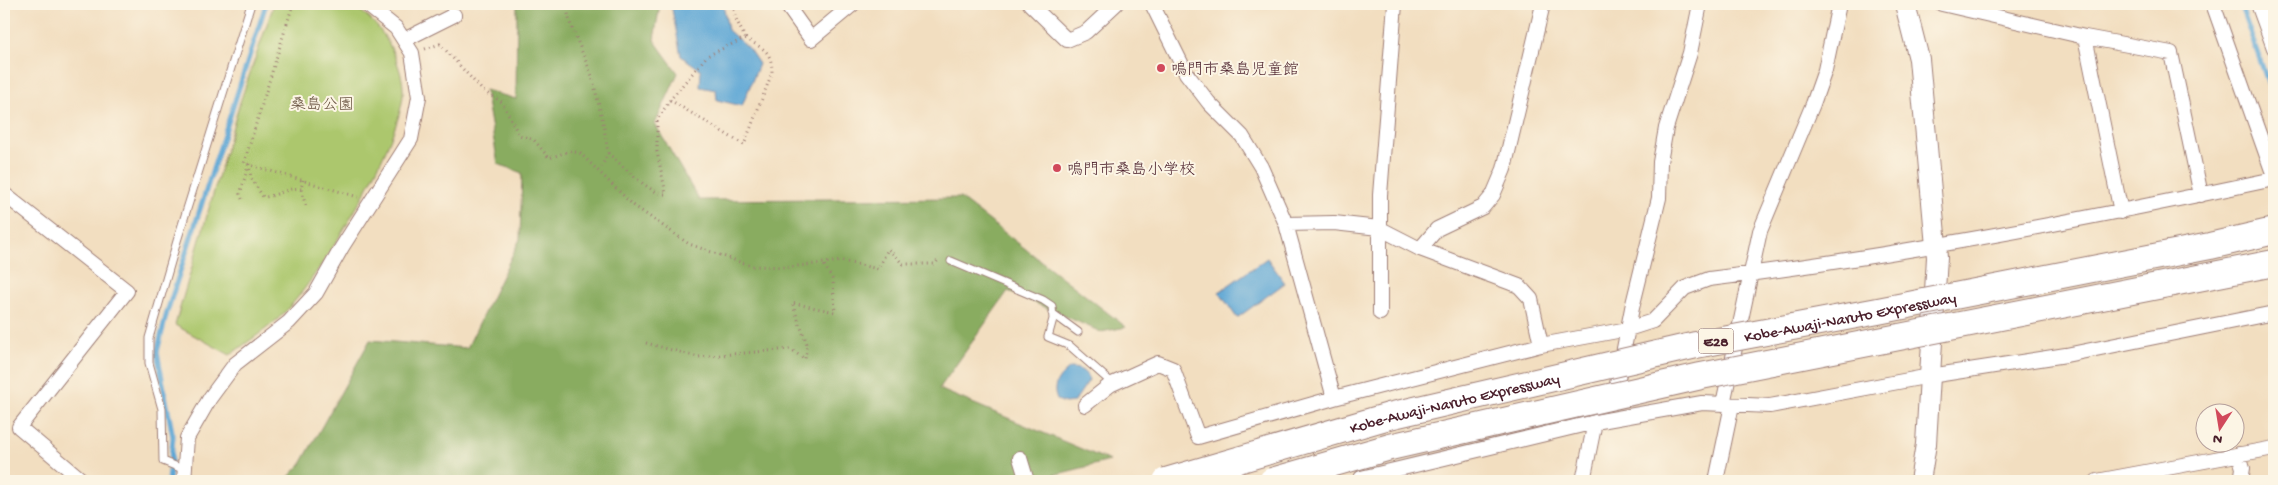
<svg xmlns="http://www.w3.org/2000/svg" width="2278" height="485" font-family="'Gochi Hand','Klee One',sans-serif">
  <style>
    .green { fill: #acc76d; stroke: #7b734c }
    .forest { fill: #89ac60; stroke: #6a6646 }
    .water { fill: #5fa7d5; stroke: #546380 }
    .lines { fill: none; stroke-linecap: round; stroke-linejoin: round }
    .stream { stroke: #5fa7d5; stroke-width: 5 }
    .lane-casing { stroke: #9e7e76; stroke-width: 9 }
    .street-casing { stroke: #9e7e76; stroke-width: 16 }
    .secondary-casing { stroke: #9e7e76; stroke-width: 22 }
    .path { stroke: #9e7e76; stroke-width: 3; stroke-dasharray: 1 4; stroke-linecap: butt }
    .lane { stroke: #fff; stroke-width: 7 }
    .street { stroke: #fff; stroke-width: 14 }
    .secondary { stroke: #fff; stroke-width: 20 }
    .highway-bridge-casing { stroke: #9e7e76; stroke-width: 28; stroke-linecap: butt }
    .highway-bridge { stroke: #fff; stroke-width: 26 }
    .poi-dot { fill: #d1495b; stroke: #fcf5e5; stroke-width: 2 }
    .labels { text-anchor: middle; stroke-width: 4; stroke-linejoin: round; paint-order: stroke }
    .shield { fill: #fcf5e5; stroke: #7f5f63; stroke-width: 1 }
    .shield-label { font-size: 15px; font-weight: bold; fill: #4a1f2b }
    .poi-label { font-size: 16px; fill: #4a1f2b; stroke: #fcf5e5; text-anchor: start }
    .park-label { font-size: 16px; fill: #67513f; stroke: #fcf5e5 }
    .street-label { font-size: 16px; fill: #4a1f2b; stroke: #fcf5e5 }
  </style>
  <rect width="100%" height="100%" fill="#fcf5e5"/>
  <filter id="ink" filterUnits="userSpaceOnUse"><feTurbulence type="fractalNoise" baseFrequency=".02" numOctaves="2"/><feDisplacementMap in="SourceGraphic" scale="10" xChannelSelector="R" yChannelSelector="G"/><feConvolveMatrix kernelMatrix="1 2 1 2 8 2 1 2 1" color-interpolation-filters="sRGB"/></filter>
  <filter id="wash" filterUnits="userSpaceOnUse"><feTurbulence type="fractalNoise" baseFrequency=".0096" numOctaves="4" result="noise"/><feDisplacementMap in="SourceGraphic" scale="20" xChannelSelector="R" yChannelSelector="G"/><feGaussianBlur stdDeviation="1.12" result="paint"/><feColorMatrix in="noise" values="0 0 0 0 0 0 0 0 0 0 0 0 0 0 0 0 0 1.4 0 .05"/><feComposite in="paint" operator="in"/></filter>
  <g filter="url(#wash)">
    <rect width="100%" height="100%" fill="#f2dec0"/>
    <path class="green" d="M274 4C290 4 333 0 346 4 365 9 383 31 391 48 398 64 404 78 403 95 399 146 322 273 286 311 270 328 248 341 230 355L175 325 240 102Z"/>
    <path class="forest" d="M517 4H660L654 40 678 73 655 124 699 200 960 198 1126 327 1101 332 1008 291 939 389 1110 461 1029 481H285L301 464 370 340 467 348 520 239 522 173 498 164 485 90 516 99Z"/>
    <path class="water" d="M671 4H723L728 30 749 49 759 64 742 106 717 100 716 90 700 87 701 70 681 56Z
      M1267 258 1285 283 1237 318 1219 292Z
      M1070 368C1080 368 1086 371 1089 380L1074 402 1065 403 1057 400C1051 385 1059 377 1070 368Z"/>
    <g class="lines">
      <path class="stream" d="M2240 4 2274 99
        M169 481 173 437 157 352 167 312 266 4"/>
    </g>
  </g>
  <g filter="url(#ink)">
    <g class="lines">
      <g class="lane-casing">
        <path id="lane" d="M448 4 454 15
          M951 261 1043 300 1052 306 1053 319 1048 337 1070 346 1112 383
          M1052 313 1078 332
          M185 470 163 461 162 409 149 363V338L177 241 251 4"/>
      </g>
      <g class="street-casing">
        <path id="street" d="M786 4 811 39 853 4
          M1030 4 1067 40 1086 32 1116 4
          M1152 4 1186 73 1209 103 1242 136 1261 167 1286 224 1334 398
          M1942 4 2085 37 2121 212
          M2213 4 2274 176
          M2258 4 2274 48
          M2085 37 2171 53 2201 195
          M404 40 454 15
          M4 194 127 291 19 427 83 481
          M1286 224 1334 223 1379 228 1420 249 1519 286 1531 299 1541 345
          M1420 249 1437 229 1483 207 1493 195 1504 169 1543 4
          M1380 313V195L1395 4
          M1614 399 1632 308 1659 198 1660 162 1666 128 1690 53 1700 4
          M1723 404 1760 231 1813 104 1825 70 1839 4
          M1085 405 1110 385 1158 363 1173 369 1198 437 1334 398 1541 345 1628 329 1653 321 1685 288 1709 279C1899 256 2087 219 2274 179
          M2239 454 2243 468 2241 481
          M1020 458 1027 481
          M184 481 187 438 210 398 235 364 289 322 316 293 342 247 411 139 419 97 412 53 396 28 366 4
          M1363 481 1361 478 1595 422 1702 403 1770 406 1930 376 2066 355 2274 313
          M1583 481 1595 422
          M1716 481 1732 405
          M2097 481 2274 448"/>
      </g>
      <g class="secondary-casing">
        <path id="secondary" d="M1905 4 1919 59 1937 257 1926 444 1920 481"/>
      </g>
      <path class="path" d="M293 4 244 163 358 197
        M566 4 570 23 592 76 604 127 608 153 600 170
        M425 49 440 44 483 91 502 102 519 135 534 140 549 158 570 151 580 153 633 205 689 244 751 266 788 267 842 261 878 269 888 249 903 264H935L939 259
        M670 100 744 145 772 73C772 50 763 49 745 38
        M608 153C621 164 650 195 666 194L657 152V120L670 100 707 56 745 38 736 19 733 4
        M249 164 251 178 263 197C276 197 289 186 301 189
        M303 180 301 189 306 207
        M242 199 240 194 248 167
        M646 343 698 357 790 349 805 359 807 344 792 303 835 312 833 280 823 263"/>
      <use href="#lane" class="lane"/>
      <use href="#street" class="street"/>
      <use href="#secondary" class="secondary"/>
      <g class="highway-bridge-casing">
        <g id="highway-bridge">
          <path id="s1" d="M1166 481 1389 416 1696 345 1878 311 2210 246 2274 231"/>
          <path d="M1272 481 1390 447 1701 376 2274 263"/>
        </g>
      </g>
      <use href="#highway-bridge" class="highway-bridge"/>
    </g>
  </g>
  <g class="poi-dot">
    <circle cx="1161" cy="68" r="5"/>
    <circle cx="1057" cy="168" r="5"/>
  </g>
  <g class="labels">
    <rect class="shield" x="1698.5" y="328.5" width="35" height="25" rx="4"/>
    <g class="shield-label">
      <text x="1716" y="346">E28</text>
    </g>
    <g class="poi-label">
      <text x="1171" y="74">鳴門市桑島児童館</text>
      <text x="1067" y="174">鳴門市桑島小学校</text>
    </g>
    <g class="park-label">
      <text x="322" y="109">桑島公園</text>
    </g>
    <g class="street-label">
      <text dy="6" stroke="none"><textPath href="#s1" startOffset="704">Kobe-Awaji-Naruto Expressway</textPath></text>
      <text dy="6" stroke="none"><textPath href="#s1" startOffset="299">Kobe-Awaji-Naruto Expressway</textPath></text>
    </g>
  </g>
  <rect width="2278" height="485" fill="none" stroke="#fcf5e5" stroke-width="20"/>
  <g transform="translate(2220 428) rotate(192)"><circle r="24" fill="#fcf5e5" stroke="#b59f9b"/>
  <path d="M0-4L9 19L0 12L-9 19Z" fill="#d1495b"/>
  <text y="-8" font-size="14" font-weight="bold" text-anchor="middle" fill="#4a1f2b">N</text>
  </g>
</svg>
